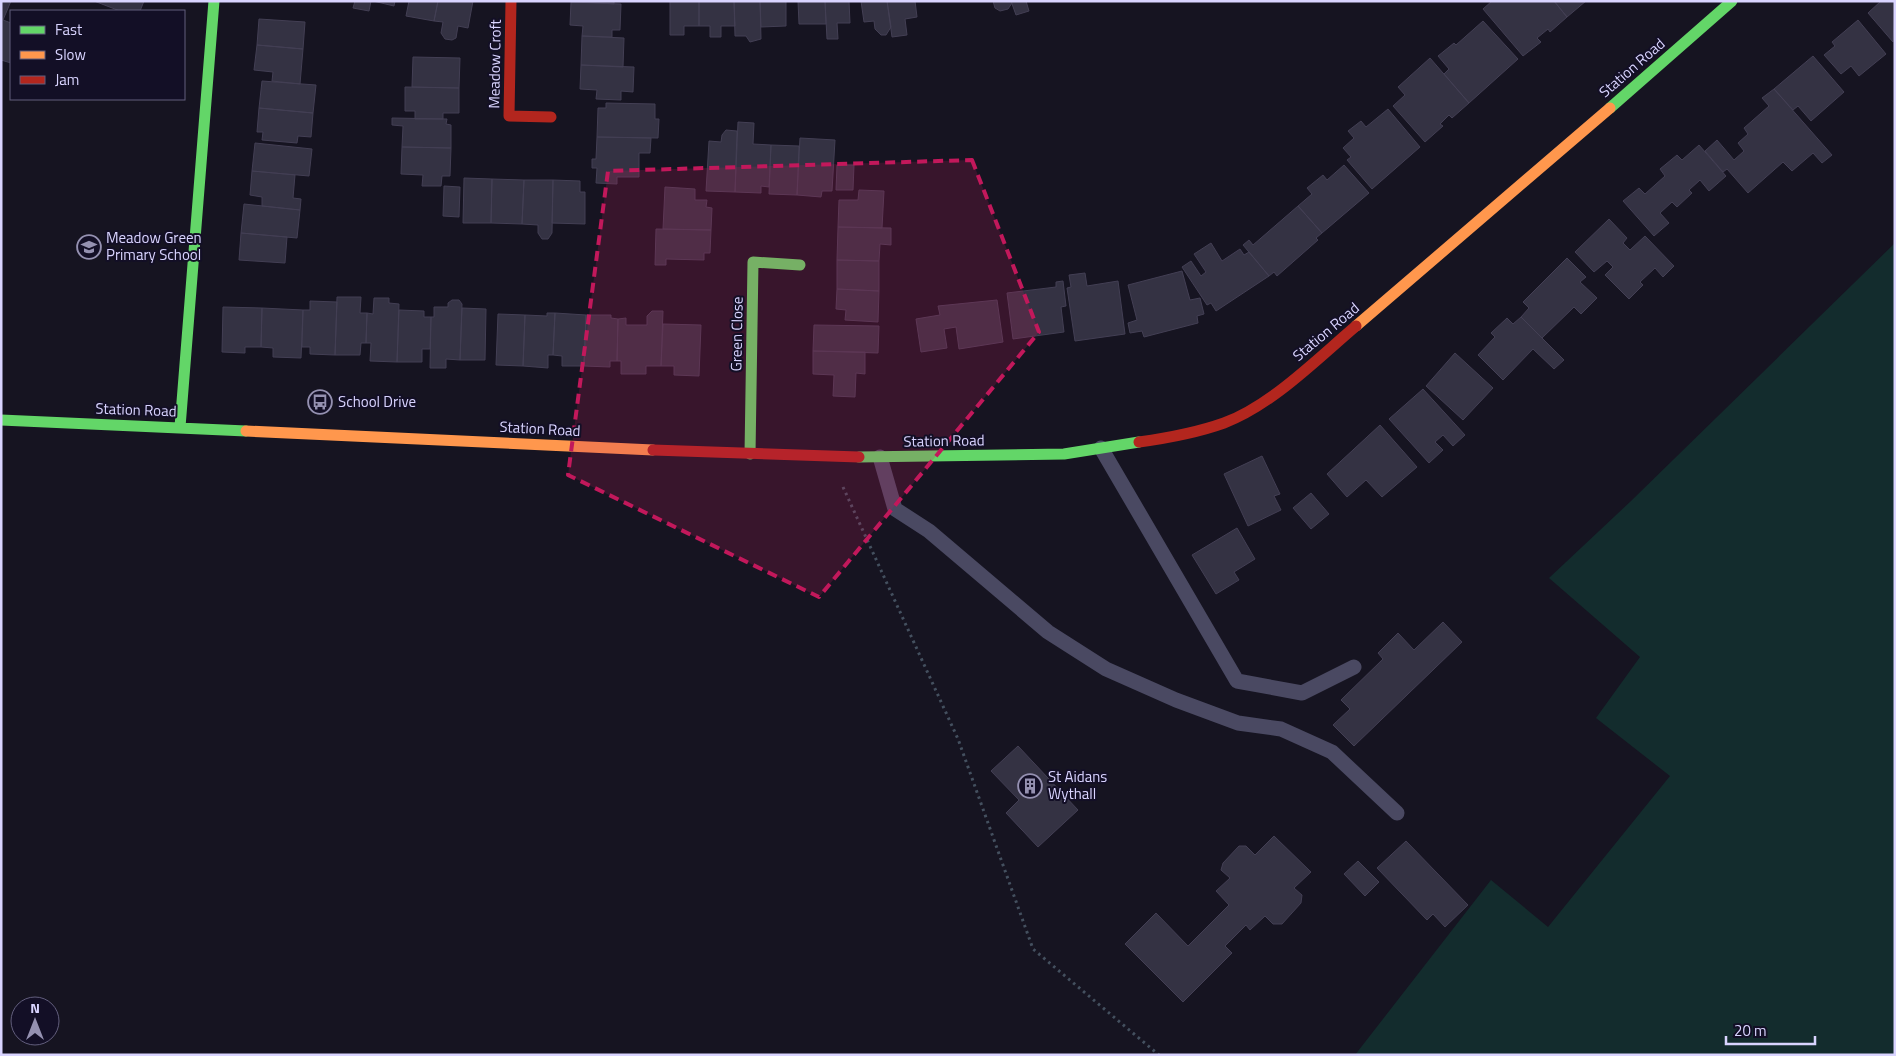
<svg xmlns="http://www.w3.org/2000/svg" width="1896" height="1056" font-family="'Titillium Web',sans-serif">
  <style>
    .green { fill: #132c2d }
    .building { fill: #343243; stroke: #433f54 }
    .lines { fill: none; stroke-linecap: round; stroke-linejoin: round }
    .path { stroke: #44505f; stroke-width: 3; stroke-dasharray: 2.5 4; stroke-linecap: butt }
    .lane { stroke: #4a4962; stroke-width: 15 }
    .fast { stroke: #63d668; stroke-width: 11 }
    .slow { stroke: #ff974d; stroke-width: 11 }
    .jam { stroke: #b3261e; stroke-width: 11 }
    .marked { fill: #c2185b; fill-opacity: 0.2; stroke: #c2185b; stroke-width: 4; stroke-dasharray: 10 6; stroke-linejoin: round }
    .labels { text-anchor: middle; stroke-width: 4; stroke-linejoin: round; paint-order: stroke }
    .street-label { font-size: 15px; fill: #d9d4ff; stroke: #130f26 }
    .poi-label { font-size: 15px; fill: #d9d4ff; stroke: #130f26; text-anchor: start }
  </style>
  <rect width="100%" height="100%" fill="#161421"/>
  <path class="green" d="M1895 243V1055H1355L1491 880 1548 927 1670 776 1596 718 1640 657 1549 578 1631 501Z"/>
  <path class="building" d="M1 1H11L3 20 11 23V63L1 60Z
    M94 1H144L140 11H120Z
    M355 1H371L369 11 353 8Z
    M373 1H395L394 6Z
    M409 1H438L434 21 406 16Z
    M438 1H473L468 28 458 26 456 38 452 40 445 39 441 33 443 22 434 21Z
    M571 1H614V4Z
    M670 1H699V26H684V35H670Z
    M699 1H734L735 26H721V37H710V26H699Z
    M734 1H760L761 39 750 42 746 36H735Z
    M760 1H786V26L761 27Z
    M798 1H825L826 24H799Z
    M825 1H849L850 23H837L838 39H827Z
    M861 1H887L891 27 886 35H881L875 29 874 21 864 22Z
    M887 1H915L917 17 905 19 907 35 892 37Z
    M993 1H1011L1012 3 1008 9 1000 11 995 8Z
    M1011 1H1026L1029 11 1016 15Z
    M1492 1H1554L1567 17 1550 32 1548 29 1537 38 1541 42 1523 56 1483 9Z
    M1554 1H1586L1567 17Z
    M1881 1H1895L1893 42 1868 13Z
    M571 2 621 4 620 30H612V37L582 36 583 26 570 25Z
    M259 19 305 22 303 49 257 45Z
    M1858 20 1886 54 1859 76 1851 66 1841 74 1824 55 1835 46 1832 42Z
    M1483 21 1518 59 1469 103 1444 74 1449 69 1438 56 1454 43 1456 45Z
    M582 36 624 38 623 67 581 65Z
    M257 45 303 49 300 84 272 81 273 72 254 70Z
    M1813 56 1844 92 1811 121 1798 106 1793 110 1774 89Z
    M413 57 460 58 459 88 412 87Z
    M1430 58 1469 103 1452 118 1449 115 1440 124 1443 126 1425 142 1393 106 1405 95 1398 87Z
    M581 65 634 67 633 92 621 91V100L596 99 597 90 580 89Z
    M262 81 316 85 313 113 259 108Z
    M405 87 459 88V113H443V119H415V111H405Z
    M1774 89 1832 155 1822 163 1813 153 1792 171 1783 162 1748 193 1727 169 1723 172 1705 151 1717 140 1734 160 1744 151 1738 143 1748 134 1744 128 1769 106 1762 98Z
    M606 103 655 104V119H659L658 138 597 137 598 108H606Z
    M259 108 313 113 311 137 298 136 297 143 262 140 263 132H257Z
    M1388 109 1420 147 1372 189 1347 160 1351 157 1343 148 1354 138 1348 131 1361 121 1366 127Z
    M392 118 447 119 446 124 451 125V148L402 147 403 126 392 125Z
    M738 122 754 123 753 144 771 145 769 187 761 186V193L735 192Z
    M726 130 737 131 735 192 706 191 709 141 721 142 722 135Z
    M597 137 651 138 650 153H639V177H617V184L596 183 597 168H592V159H596Z
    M800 138 835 140 832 191H822L821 197 797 195Z
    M255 143 312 149 309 176 252 171Z
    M771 145 799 146 797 195 769 194Z
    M1699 145 1726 176 1709 191 1700 180 1689 190 1692 193 1677 207 1672 202 1660 213 1669 223 1654 236 1623 201 1639 188 1645 194 1665 176 1660 169 1677 155 1682 160Z
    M402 147 451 148 450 176H442L441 186H422L423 175 401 174Z
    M837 165H854L853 190H836Z
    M1344 165 1369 193 1322 233 1298 206 1312 194 1307 188 1323 175 1327 180Z
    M252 171 295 175 293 198 301 199 300 210 262 206V197L250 195Z
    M464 178 492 179 491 223H463Z
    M492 179 524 180 522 224 491 223Z
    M524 180H553L552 233 548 239H542L538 233V225L522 224Z
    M553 180 580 181V192H585V224L552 223Z
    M444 186 460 187 459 217 443 216Z
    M665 187 695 189V200H707L706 207 712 208 711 230 663 229Z
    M859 190 884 191 882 228 838 227 839 200H858Z
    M244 204 300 210 297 238 241 233Z
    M1298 206 1322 233 1316 238 1318 240 1277 276 1274 272 1269 276 1243 245 1249 240 1253 245Z
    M1609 219 1627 238 1623 243 1630 250 1645 236 1674 266 1663 277 1655 268 1640 282 1643 285 1629 299 1605 275 1613 267 1607 261 1594 272 1575 252Z
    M838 227 891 228V245L880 244 879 261 837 260Z
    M656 229 711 230 710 253H704V260L666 259V265H655Z
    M241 233 287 237 285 263 239 260Z
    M1211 243 1222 261 1240 249 1244 255 1249 252 1269 276 1216 311 1211 303 1207 305 1182 267 1191 261 1201 276 1206 272 1194 254Z
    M1567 258 1586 277 1580 282 1597 298 1581 314 1574 307 1542 338 1521 317 1529 308 1523 302Z
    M837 260 879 261V291L837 289Z
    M1182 271 1190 300 1200 298 1204 314 1197 316 1198 323 1144 337 1142 331 1130 333 1128 323 1137 320 1128 285Z
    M1085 273 1087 286 1118 281 1125 334 1075 341 1067 288 1071 287 1069 275Z
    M1063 281 1066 306 1061 307 1064 332 1013 339 1007 293 1056 287V282Z
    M837 289 879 291 878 322 845 320 846 310 836 309Z
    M337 297H361L360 313H367L366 343H361L360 355H335Z
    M374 298H389V303L399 304 397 362 370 361 371 343H366L367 313 373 314Z
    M452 300H459L462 304 460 360 446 359V368H430L431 317H434V307H448V303Z
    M997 300 1003 342 959 349 956 327 944 329 947 348 921 352 916 319 940 315 938 306Z
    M310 301 337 302 335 355 310 354V347H302L303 310H310Z
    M223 307 262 308 261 347H245V353L222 352Z
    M262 308 303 310 301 358 273 357V348L261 347Z
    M462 308 486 309 485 360H460Z
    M399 310 424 311V317H431L430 349H422V362H397Z
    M652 311H663L661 366H646V374H621V361H617L618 319 626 318V325H647V316Z
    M547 313H555L553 355H548V368L523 366 525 315 547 316Z
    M555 313 586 315 584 366H562V356L553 355Z
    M498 314 525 315 523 366 496 365Z
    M586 315H611V318L618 319 617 361H610V367L584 366Z
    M1521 317 1564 360 1554 369 1533 349 1503 380 1478 355 1495 337 1491 333 1507 318 1513 324Z
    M663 324 701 325 699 376 674 375V366H661Z
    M814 325 879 326 878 353 813 351Z
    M813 351 865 352V374L856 373 855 397 833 396 834 375 813 374Z
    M1455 353 1493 388 1463 420 1426 386Z
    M1423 389 1465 435 1453 446 1443 435 1435 442 1443 450 1429 463 1389 419Z
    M1380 425 1417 467 1382 497 1366 480 1347 497 1327 474Z
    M1262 456 1280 494 1274 496 1281 510 1248 526 1224 474Z
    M1311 493 1329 514 1311 529 1293 508Z
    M1237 528 1255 559 1234 572 1239 580 1216 594 1192 555Z
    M1443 622 1462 642 1354 746 1333 725 1350 709 1341 700 1383 659 1378 653 1398 633 1414 650Z
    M1018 746 1078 810 1038 847 1006 813 1019 800 991 771Z
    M1274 836 1311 872 1294 888 1302 895 1301 903 1282 924H1273L1265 916 1250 930 1246 925 1225 946 1232 953 1183 1002 1125 944 1156 913 1188 946 1229 905 1216 891 1230 878 1221 870 1223 863 1239 846H1246L1255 855Z
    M1406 841 1468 905 1445 927 1433 914 1427 920 1377 868Z
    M1358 861 1379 882 1365 896 1344 874Z"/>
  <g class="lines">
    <path class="path" d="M843 487 958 739 1033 949 1159 1055"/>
    <path class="lane" d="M1101 448 1237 681 1302 693 1354 667
      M880 457 895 509 929 531 1048 632 1106 669 1176 700 1238 723 1281 729 1332 752 1397 813"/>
    <path class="fast" d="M1610 108 1732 1
      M1 420 246 431
      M180 427 214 1
      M750 454 753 262 800 265
      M859 457 1064 454 1139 442"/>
    <path class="slow" d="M1356 326 1610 108
      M246 431 653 450"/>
    <path class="jam" d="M511 1 509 116 551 117
      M1139 442C1168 438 1196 433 1224 423 1272 405 1317 359 1356 326
      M653 450 859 457"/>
  </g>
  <path class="marked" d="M972 160 1039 332 819 597 568 475 608 171Z"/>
  <defs>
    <g id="school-ring" transform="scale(1.25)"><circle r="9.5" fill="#130f26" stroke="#9591b1" stroke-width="1.5"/><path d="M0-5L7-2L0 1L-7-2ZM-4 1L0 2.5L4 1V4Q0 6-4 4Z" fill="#9591b1"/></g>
    <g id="bus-ring" transform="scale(1.25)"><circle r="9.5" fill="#130f26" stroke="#9591b1" stroke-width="1.5"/><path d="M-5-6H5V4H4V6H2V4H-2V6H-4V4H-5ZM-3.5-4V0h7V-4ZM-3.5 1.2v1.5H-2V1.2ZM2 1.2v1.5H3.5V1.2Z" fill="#9591b1"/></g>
    <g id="building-ring" transform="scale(1.25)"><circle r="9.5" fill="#130f26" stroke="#9591b1" stroke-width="1.5"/><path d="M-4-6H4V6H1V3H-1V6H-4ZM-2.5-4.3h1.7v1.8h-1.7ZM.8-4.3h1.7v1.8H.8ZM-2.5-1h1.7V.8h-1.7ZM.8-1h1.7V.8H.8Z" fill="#9591b1"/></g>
  </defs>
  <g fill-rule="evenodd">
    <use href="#school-ring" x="89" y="247"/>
    <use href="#bus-ring" x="320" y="402"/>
    <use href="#building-ring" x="1030" y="786"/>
  </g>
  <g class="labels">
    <g class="street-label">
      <text transform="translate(495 64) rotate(-89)" y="5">Meadow Croft</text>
      <text transform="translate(1632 68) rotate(-41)" y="5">Station Road</text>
      <text transform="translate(1326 332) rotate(-40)" y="5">Station Road</text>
      <text transform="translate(737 334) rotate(-89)" y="5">Green Close</text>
      <text transform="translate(136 410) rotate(2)" y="5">Station Road</text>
      <text transform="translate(540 429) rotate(3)" y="5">Station Road</text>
      <text transform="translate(944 441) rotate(-1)" y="5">Station Road</text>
    </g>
    <g class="poi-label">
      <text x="106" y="243">Meadow Green<tspan x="106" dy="17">Primary School</tspan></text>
      <text x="338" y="407">School Drive</text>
      <text x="1048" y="782">St Aidans<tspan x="1048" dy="17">Wythall</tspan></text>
    </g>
  </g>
  <rect width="1896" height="1056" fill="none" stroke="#d9d4ff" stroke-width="5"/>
  <rect x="10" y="10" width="175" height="90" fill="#130f26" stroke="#625e7d"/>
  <rect x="20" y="26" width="25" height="8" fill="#63d668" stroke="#625e7d"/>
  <text x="55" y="35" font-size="15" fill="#d9d4ff">Fast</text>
  <rect x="20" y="51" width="25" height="8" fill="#ff974d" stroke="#625e7d"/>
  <text x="55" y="60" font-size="15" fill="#d9d4ff">Slow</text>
  <rect x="20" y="76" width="25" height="8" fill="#b3261e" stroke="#625e7d"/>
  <text x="55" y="85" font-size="15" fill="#d9d4ff">Jam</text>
  <g transform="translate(35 1021)"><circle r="24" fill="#130f26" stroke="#625e7d"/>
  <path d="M0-4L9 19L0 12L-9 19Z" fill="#9591b1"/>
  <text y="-8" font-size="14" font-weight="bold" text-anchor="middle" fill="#d9d4ff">N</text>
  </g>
  <path d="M1726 1036v8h89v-8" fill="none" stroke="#d9d4ff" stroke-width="2.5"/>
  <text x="1734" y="1036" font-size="15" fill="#d9d4ff" stroke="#130f26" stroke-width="4" paint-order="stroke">20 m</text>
</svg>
